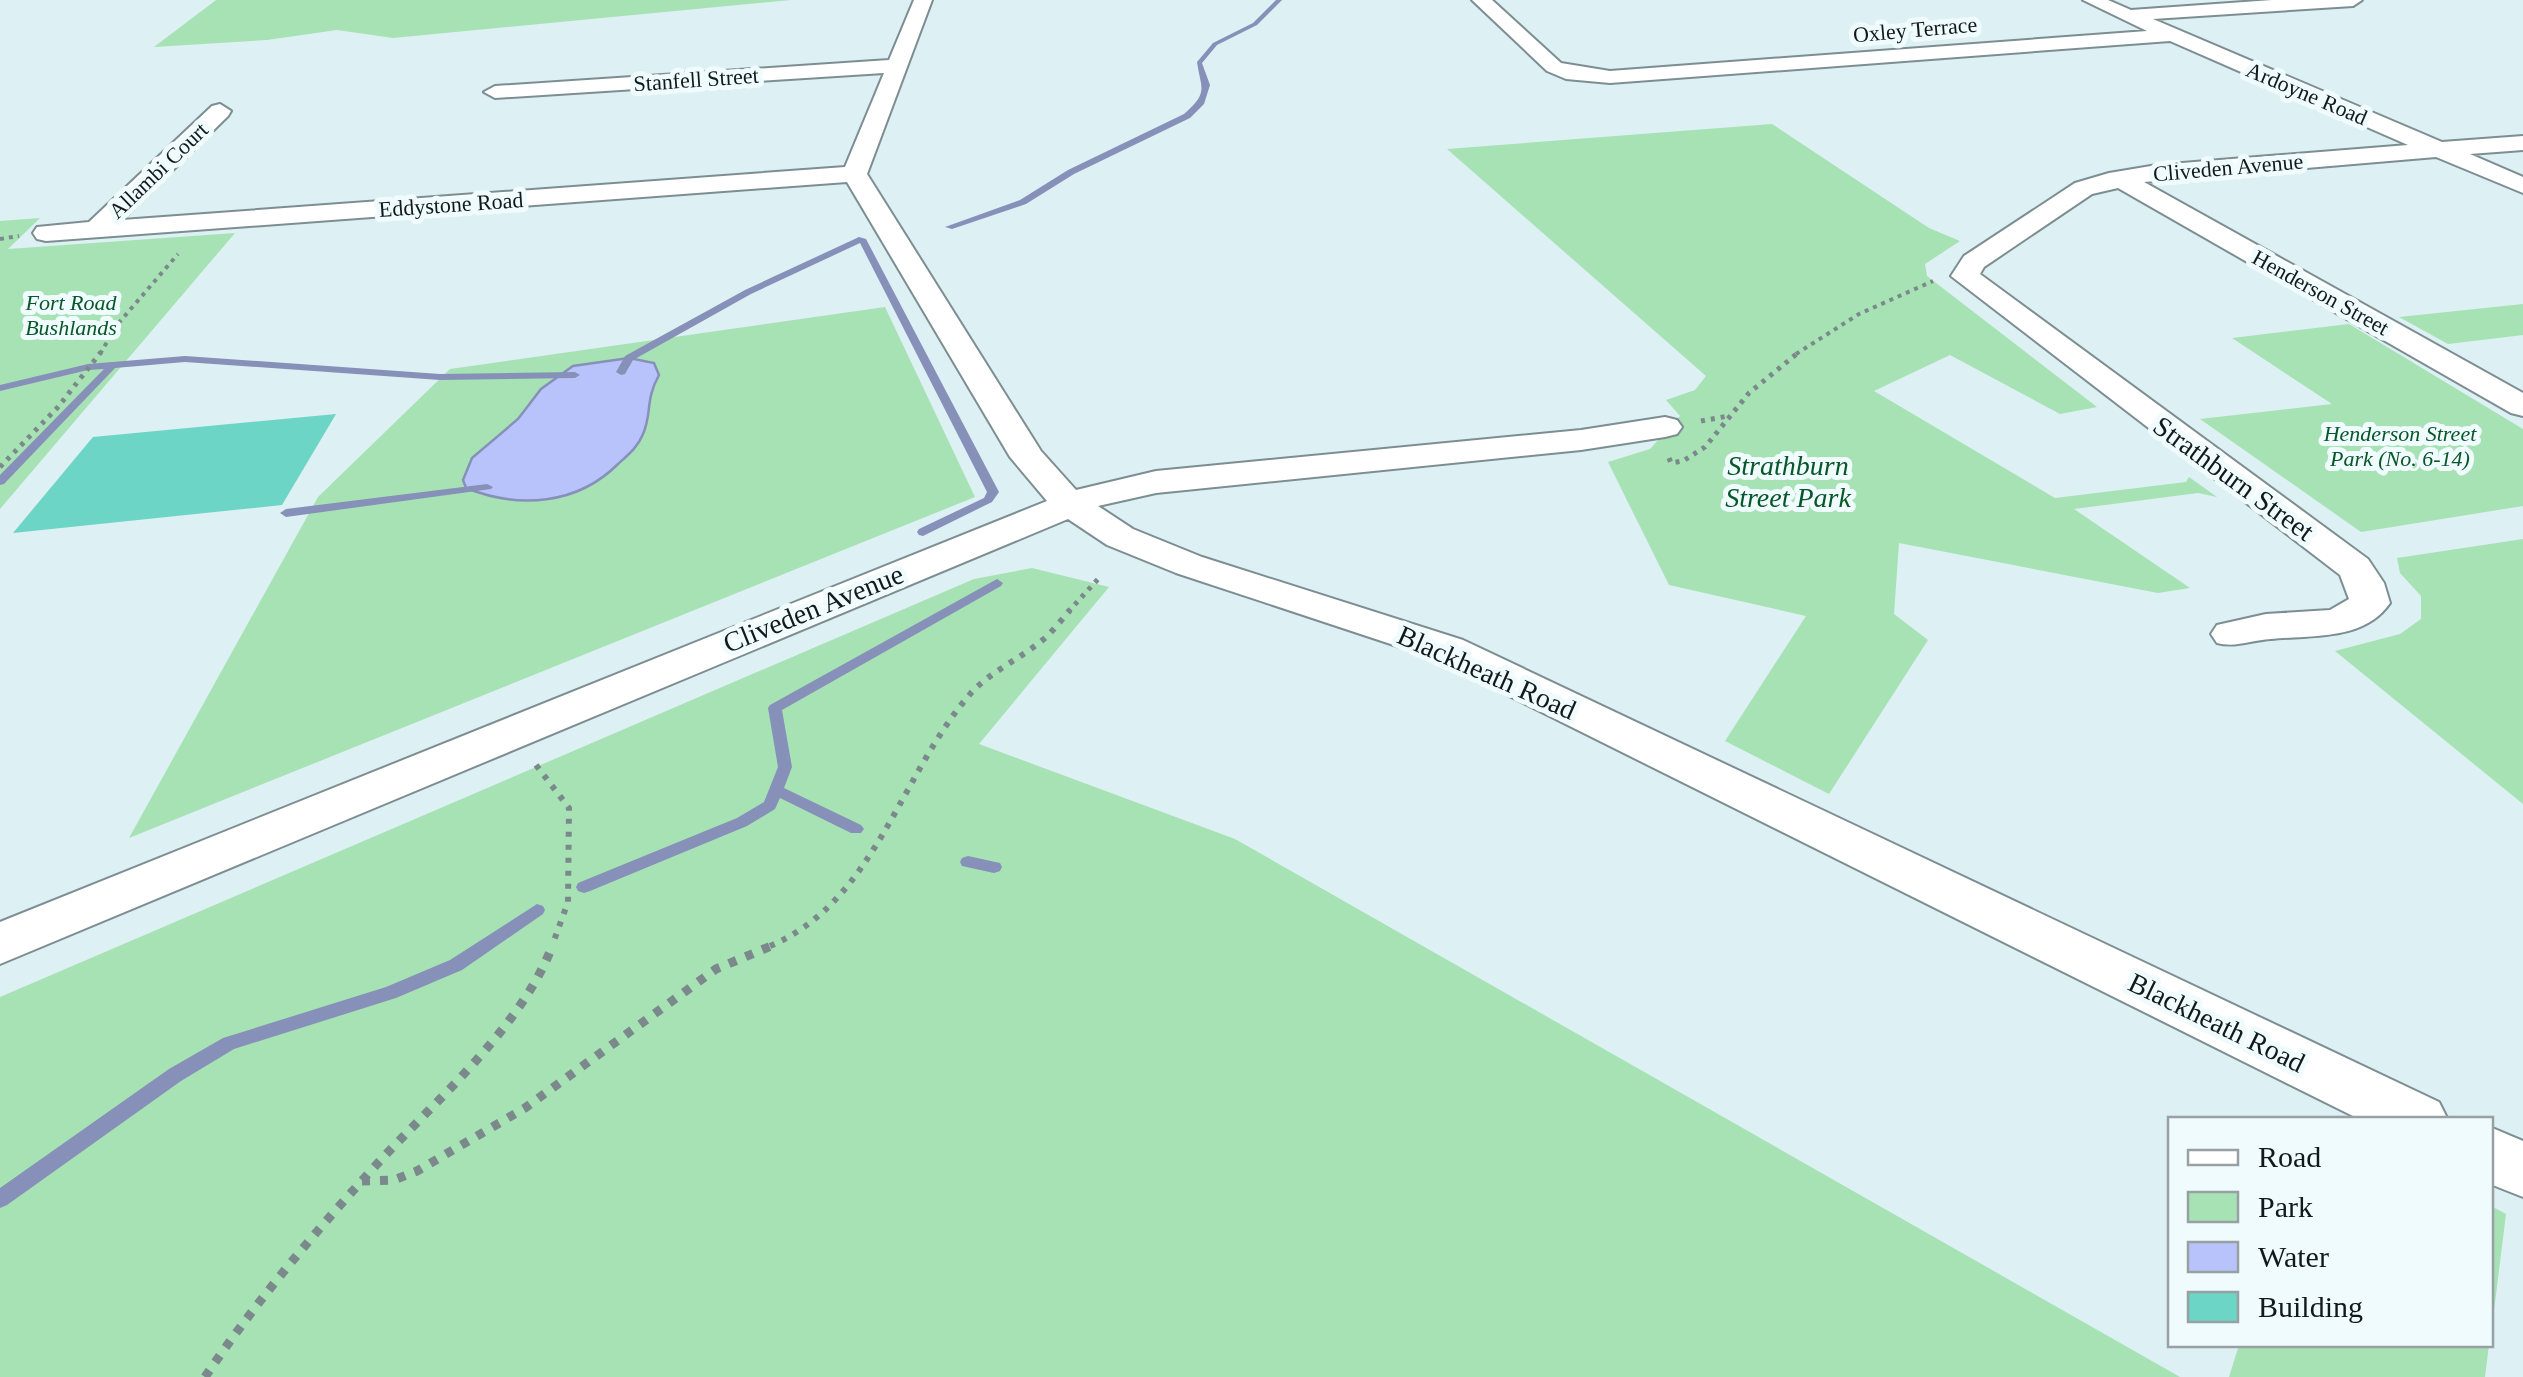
<svg xmlns="http://www.w3.org/2000/svg" width="2523" height="1377" font-family="Georgia,serif">
  <style>
    .green { fill: #a7e2b4 }
    .water { fill: #b9c3fb; stroke: #8790b8; stroke-width: 2.5 }
    .lines { fill: none; stroke-linecap: round; stroke-linejoin: round }
    .stream { fill: #8790b8; fill-rule: evenodd }
    .building { fill: #6dd5c5 }
    .street-casing { stroke: #7d8e92; stroke-width: 4 }
    .path-far3 { stroke: #7c898c; stroke-width: 4; stroke-dasharray: 4 5; stroke-linecap: butt }
    .path-far2 { stroke: #7c898c; stroke-width: 5; stroke-dasharray: 4 6; stroke-linecap: butt }
    .path-far1 { stroke: #7c898c; stroke-width: 6; stroke-dasharray: 5 8; stroke-linecap: butt }
    .path { stroke: #7c898c; stroke-width: 9; stroke-dasharray: 8 10; stroke-linecap: butt }
    .street { fill: #fff; fill-rule: evenodd }
    .labels { text-anchor: middle; stroke-width: 10; stroke-linejoin: round; paint-order: stroke }
    .far-street-label { font-size: 22px; fill: #12191a; stroke: #f0fbfe }
    .far-park-label { font-size: 22px; font-style: italic; fill: #075728; stroke: #f0fbfe }
    .park-label { font-size: 28px; font-style: italic; fill: #075728; stroke: #f0fbfe }
    .street-label { font-size: 28px; fill: #12191a; stroke: #f0fbfe }
  </style>
  <rect width="100%" height="100%" fill="#ddf0f4"/>
  <path class="green" d="M216 0H791L393 38 337 30 267 40 154 47Z
    M1772 124 1929 228 1960 241 1925 264 1927 276 2097 407 2060 414 1950 355 1874 391 2055 498 2186 482 2189 477 2217 497 2198 493 2074 509 2190 588 2158 593 1899 543 1894 614 1928 640 1829 794 1725 741 1806 616 1669 585 1608 462 1650 449 1680 416 1666 400 1695 390 1706 376 1447 149Z
    M40 218 8 249 235 233 0 509V221Z
    M2523 304V335L2448 344 2399 317Z
    M885 307 975 497 129 838 318 497 450 369Z
    M2349 324 2523 429V506L2361 532 2200 419 2332 404 2232 338Z
    M2523 539V804L2335 651 2400 634 2421 619V596L2400 573 2397 558Z
    M1032 568 1109 587 979 744 1235 839 2180 1377H0V997L974 579Z
    M2491 1206 2506 1214 2491 1335Z
    M2239 1345V1344L2489 1345 2485 1377H2229Z"/>
  <path class="water" d="M629 358 654 363 659 375C645 400 652 414 643 434 638 447 628 455 618 464 577 505 519 509 466 488L463 480 472 458 518 419 541 389 573 366Z"/>
  <g class="lines">
    <path class="stream" d="M1276 0H1282L1257 25 1217 45 1202 63 1210 85 1204 104 1190 118 1074 174 1026 204 952 229 945 227 1020 200 1068 170 1184 114C1209 92 1201 89 1197 62L1213 43 1253 23Z
      M859 237 866 239 999 492 992 502 923 536 919 535 917 532 919 529 984 498 987 492 860 243 751 294 633 360 625 374 621 375 616 372 625 356 745 290Z
      M185 356 440 374 575 372 580 375 575 378 440 380 185 362 115 368 4 484 0 485V475L104 369 88 370 0 391V385L88 364Z
      M487 484 493 487 491 489 286 517 280 513 286 509Z
      M997 579 1003 583 1001 586 782 710 792 767 784 788 861 825 864 829 861 833H851L780 798 775 809 747 826 590 891 584 893 578 891 576 887 578 883 737 818 764 802 778 767 768 708 770 705Z
      M968 856 1000 863 1002 867 1000 871 994 873 962 866 960 862 962 858Z
      M537 904 543 906 545 910 543 914 462 970 396 998 234 1049 181 1081 7 1205 0 1208V1188L169 1069 223 1038 386 987 450 960Z"/>
  </g>
  <path class="building" d="M336 414 282 505 13 533 93 437Z"/>
  <g class="lines">
    <g class="street-casing">
      <path id="street" d="M914 0H932L867 174 1041 451 1076 490 1156 471 1581 430 1665 417 1677 420 1682 427 1677 434 1665 437 1581 450 1156 493 1098 506 1133 529 1202 557 1463 640 2439 1102 2448 1120H2361L1433 658 1176 573 1107 545 1068 519 0 964V922L1047 501 1010 457 847 182 46 241 37 239 33 233 37 227 89 222 212 106 220 104 231 111 228 116 122 220 845 167 884 73 495 98 484 92 495 86 889 60Z
        M1472 0H1492L1561 63 1610 71 2147 31 2083 0H2108L2131 10 2272 0H2362L2353 6 2153 19 2442 142 2523 136V150L2470 154 2523 177V193L2436 157 2144 182 2523 393V416L2511 413 2118 188 2092 194 1984 267 1980 274 2368 559 2384 583 2390 603C2364 641 2311 635 2271 639 2252 640 2236 648 2217 643L2211 634 2217 625 2266 614 2330 610 2349 599 2340 575 1951 276 1964 256 2075 183 2109 173 2157 165 2408 145 2170 41 1610 83 1566 79 1547 71Z
        M2490 1127 2523 1141V1197L2490 1184Z"/>
    </g>
    <path class="path-far3" d="M0 239 19 236
      M100 354 117 325 178 254
      M1796 354 1859 314 1933 281"/>
    <path class="path-far2" d="M1701 421 1728 416
      M1669 458 1671 463 1683 461 1705 447 1749 393 1799 352
      M0 467 58 407 101 352
      M1068 612 1099 578"/>
    <path class="path-far1" d="M536 765 569 808 568 902 552 946
      M770 946C875 902 900 774 971 693 991 671 1022 658 1045 638 1054 630 1062 619 1070 610"/>
    <path class="path" d="M362 1181 394 1180 417 1171 525 1108 716 969 776 944
      M205 1377C257 1300 315 1232 378 1163 437 1099 522 1027 553 944"/>
    <use href="#street" class="street"/>
  </g>
  <g class="labels">
    <g class="far-street-label">
      <text transform="translate(1915 29) rotate(-5)" y="8">Oxley Terrace</text>
      <text transform="translate(696 79) rotate(-4)" y="8">Stanfell Street</text>
      <text transform="translate(2307 93) rotate(23)" y="8">Ardoyne Road</text>
      <text transform="translate(2228 167) rotate(-5)" y="8">Cliveden Avenue</text>
      <text transform="translate(158 170) rotate(-44)" y="8">Allambi Court</text>
      <text transform="translate(451 204) rotate(-4)" y="8">Eddystone Road</text>
      <text transform="translate(2321 292) rotate(29)" y="8">Henderson Street</text>
    </g>
    <g class="far-park-label">
      <text x="71" y="310">Fort Road<tspan x="71" dy="25">Bushlands</tspan></text>
      <text x="2400" y="441">Henderson Street<tspan x="2400" dy="25">Park (No. 6-14)</tspan></text>
    </g>
    <g class="park-label">
      <text x="1788" y="475">Strathburn<tspan x="1788" dy="32">Street Park</tspan></text>
    </g>
    <g class="street-label">
      <text transform="translate(2234 478) rotate(36)" y="10">Strathburn Street</text>
      <text transform="translate(813 608) rotate(-22)" y="10">Cliveden Avenue</text>
      <text transform="translate(1487 672) rotate(24)" y="10">Blackheath Road</text>
      <text transform="translate(2217 1022) rotate(26)" y="10">Blackheath Road</text>
    </g>
  </g>
  <rect x="2168" y="1117" width="325" height="230" fill="#f0fbfe" stroke="#97a1a3" stroke-width="2.5"/>
  <rect x="2188" y="1150" width="50" height="15" fill="#ffffff" stroke="#97a1a3" stroke-width="2.5"/>
  <text x="2258" y="1167" font-size="30" fill="#12191a">Road</text>
  <rect x="2188" y="1192" width="50" height="30" fill="#a7e2b4" stroke="#97a1a3" stroke-width="2.5"/>
  <text x="2258" y="1217" font-size="30" fill="#12191a">Park</text>
  <rect x="2188" y="1242" width="50" height="30" fill="#b9c3fb" stroke="#97a1a3" stroke-width="2.5"/>
  <text x="2258" y="1267" font-size="30" fill="#12191a">Water</text>
  <rect x="2188" y="1292" width="50" height="30" fill="#6dd5c5" stroke="#97a1a3" stroke-width="2.5"/>
  <text x="2258" y="1317" font-size="30" fill="#12191a">Building</text>
</svg>
